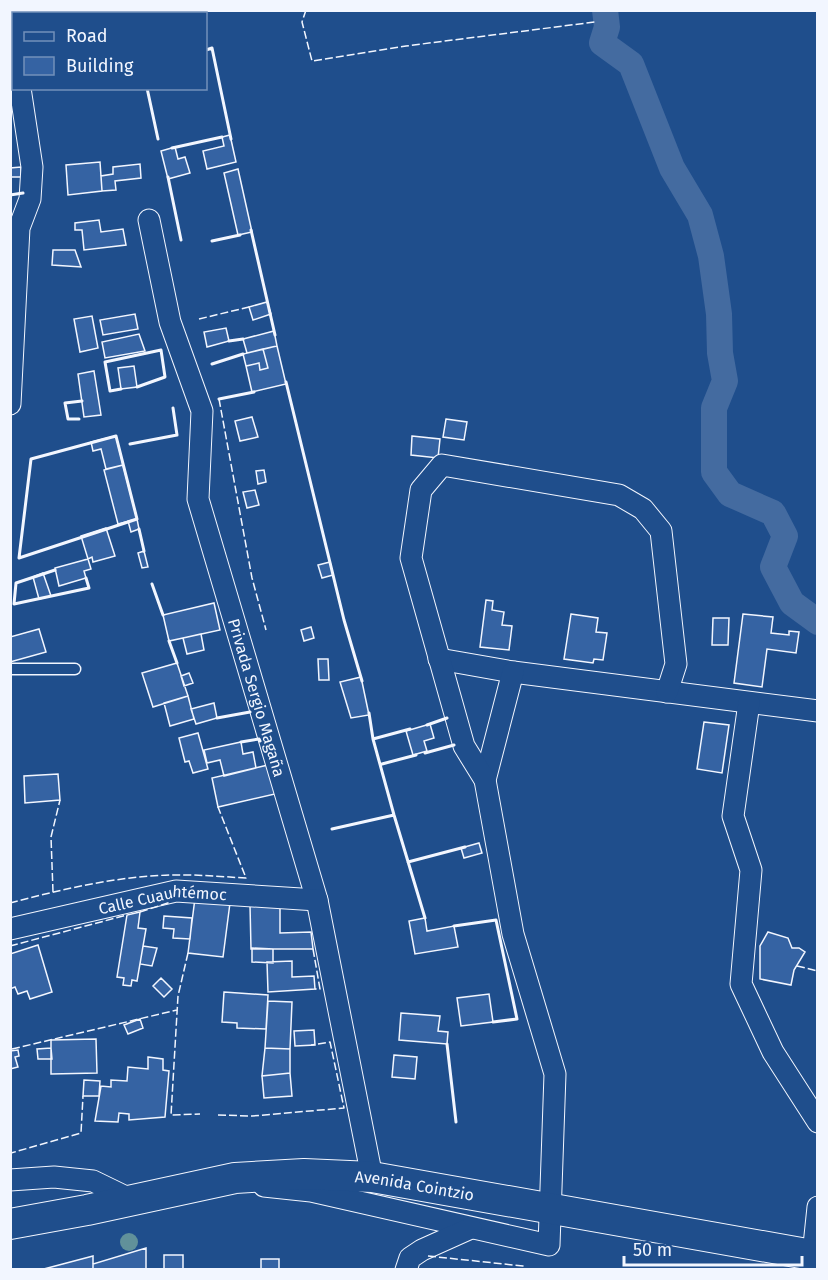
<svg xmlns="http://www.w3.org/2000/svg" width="828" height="1280" font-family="'Fira Sans',sans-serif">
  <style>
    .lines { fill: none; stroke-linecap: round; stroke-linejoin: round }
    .canal { stroke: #446ba0; stroke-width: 26 }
    .building { fill: #3563a3; stroke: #f2f6ff; stroke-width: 1.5 }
    .service-casing { stroke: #f2f6ff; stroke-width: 13 }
    .minor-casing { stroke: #f2f6ff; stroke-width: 23 }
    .secondary-casing { stroke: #f2f6ff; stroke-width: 32 }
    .service { stroke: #1f4e8c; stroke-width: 10 }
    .minor { stroke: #1f4e8c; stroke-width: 21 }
    .secondary { stroke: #1f4e8c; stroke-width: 30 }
    .fence { stroke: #f2f6ff; stroke-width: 1.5; stroke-dasharray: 8 3; stroke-linecap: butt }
    .wall { stroke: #f2f6ff; stroke-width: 3 }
    .tree { fill: #61919a }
    .labels { text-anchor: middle; stroke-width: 4.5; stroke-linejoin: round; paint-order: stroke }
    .street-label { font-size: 16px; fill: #f2f6ff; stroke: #1f4e8c }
  </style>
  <rect width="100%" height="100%" fill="#1f4e8c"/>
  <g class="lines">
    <path class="canal" d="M605 10 607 27 602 43 631 64 672 168 700 215 711 256 719 314 720 353 725 381 714 408V472L730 494 773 513 785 536 773 567 792 603 818 622"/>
  </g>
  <path class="building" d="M230 135 236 162 207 169 203 151 224 146 222 137Z
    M175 147 178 159 185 157 190 173 168 179 161 151Z
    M100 162 102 191 68 195 66 165Z
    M140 164 141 178 115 181 116 190 102 191 101 176 113 174V167Z
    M21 167V177H10V168Z
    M238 169 252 232 238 235 224 173Z
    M99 220 101 232 123 229 126 245 84 250 82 230H75V223Z
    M53 250H75L81 267 52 265Z
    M267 302 271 314 253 320 249 307Z
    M135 314 138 329 103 335 100 320Z
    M92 316 98 348 80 352 74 319Z
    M226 328 229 341 207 347 204 332Z
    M274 331 277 346 247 353 243 339Z
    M139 334 145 351 105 358 102 342Z
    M277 346 286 384 252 392 246 366 259 363 260 370 268 368 263 349Z
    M263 349 268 368 260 370 259 363 246 366 243 354Z
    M134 366 137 387 121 389 118 368Z
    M94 371 101 415 84 417 78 374Z
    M252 417 258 437 240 441 235 421Z
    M446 419 467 422 464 440 443 437Z
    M116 436 123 465 106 469 101 449 93 451 91 442Z
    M412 436 440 439 438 458 411 455Z
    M123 465 137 519 118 524 104 470Z
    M264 470 266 482 258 484 256 471Z
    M255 490 259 505 247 508 243 492Z
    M137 519 139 529 131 532 128 521Z
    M106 528 115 556 93 562 92 557 88 559 81 536Z
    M144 551 148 567 142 568 138 553Z
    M88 559 91 569 84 571 86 578 59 586 55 568Z
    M330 562 333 575 322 578 318 565Z
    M43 573 51 596 39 599 33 577Z
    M486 600 493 601 492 610 504 612 502 625 512 626 509 650 480 647Z
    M214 603 220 630 169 641 163 615Z
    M571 614 598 618 596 632 607 633 603 660 594 659 593 663 564 659Z
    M743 614 773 617 771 633 789 635V631L799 632 796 653 767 649 762 687 734 683Z
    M713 618H729L728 645H712Z
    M311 627 314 638 304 641 301 630Z
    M39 629 46 652 10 662V637Z
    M201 634 204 650 187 654 183 638Z
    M318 659H328L329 680H319Z
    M177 663 188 696 153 707 142 673Z
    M189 673 193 683 184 686 181 676Z
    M361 677 369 715 351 718 340 682Z
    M188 696 194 719 170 726 164 703Z
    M214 703 217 718 196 724 191 709Z
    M704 722 729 725 722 773 697 769Z
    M430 724 434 738 424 741 427 751 413 755 406 731Z
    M198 733 208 769 193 773 189 761 185 762 179 738Z
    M241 742 243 754 253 752 256 768 224 776 220 760 207 763 204 750Z
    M268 765 275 794 218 807 212 778Z
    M58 774 60 800 25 803 24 776Z
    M479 843 482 853 464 858 461 848Z
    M195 898 230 903 223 957 188 953Z
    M280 904V933L311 932 313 949H251L250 905Z
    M140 912 138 928 146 929 137 981 132 980 131 986 123 985 124 978 117 977 127 915Z
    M164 916 192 918 190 939 173 938 174 929 163 928Z
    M425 918 427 931 454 926 458 947 415 954 409 921Z
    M768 932 788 938 792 948H799L805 952 794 970 791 985 760 979V946Z
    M38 945 52 992 30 999 27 991 18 994 15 987 10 989V954Z
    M143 946 157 948 152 966 140 964Z
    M252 948 273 949V963L252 962Z
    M292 961V977L314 976 315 989 268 992 267 962Z
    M161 978 172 989 164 997 153 986Z
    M224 992 268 995 266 1029 237 1028V1023L222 1022Z
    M489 994 493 1022 461 1026 457 998Z
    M268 1001 292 1002 290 1049 265 1048Z
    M401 1013 440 1016 438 1031 448 1032 447 1044 399 1040Z
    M140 1019 143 1028 128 1034 124 1025Z
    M314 1030 315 1045 295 1046 294 1031Z
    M96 1039 97 1073 51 1074V1040Z
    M51 1048 52 1059H38L37 1049Z
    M265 1048 290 1049V1073L262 1076Z
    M18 1050 19 1056 15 1057 18 1067 10 1069V1051Z
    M394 1055 417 1057 415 1079 392 1077Z
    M148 1057 163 1059V1070L169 1071 165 1117 129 1120V1114L119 1113 118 1122 95 1121 101 1086 111 1087V1080L127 1081 128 1067 148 1069Z
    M290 1073 292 1096 264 1098 262 1076Z
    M84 1080 100 1081 99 1096H83Z
    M146 1248V1270H93V1264Z
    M164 1255H183V1270H164Z
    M93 1256V1270H40Z
    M261 1259H279V1270H261Z"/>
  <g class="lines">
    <g class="service-casing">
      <path id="service" d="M10 669H75"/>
    </g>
    <g class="minor-casing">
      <g id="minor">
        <path d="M10 30 14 48"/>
        <path id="s1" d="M149 220 170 322 202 411 198 499 317 900 372 1177"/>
        <path d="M10 404 19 228 30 199 32 167 20 88"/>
        <path d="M439 659 513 672 818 711"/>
        <path d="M749 703 733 816 751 870 741 984 773 1052 818 1122"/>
        <path d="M485 780 513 672"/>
        <path id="s2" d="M10 929 176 891 317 900"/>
        <path d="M10 1180 54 1177 93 1181 130 1199"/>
        <path d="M264 1186 311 1191 549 1245 555 1074 513 934 485 780 464 746 411 558 421 490 442 465 619 495 643 509 661 531 676 664 667 692"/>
        <path d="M813 1255 818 1207"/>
        <path d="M406 1270 410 1258 422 1250 471 1228"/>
      </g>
    </g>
    <g class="secondary-casing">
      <g id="secondary">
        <path id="s3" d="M10 1224 87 1210 235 1178 304 1174 372 1177 818 1256"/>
      </g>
    </g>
    <use href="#service" class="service"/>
    <use href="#minor" class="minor"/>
    <use href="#secondary" class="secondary"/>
    <path class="fence" d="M306 10 302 22 312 61 406 46 595 22
      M199 319 249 307
      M219 399 252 578 266 630
      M53 892 51 837 60 800
      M10 903C67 888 126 874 185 875 206 875 226 877 246 878L218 807
      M140 912 171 902
      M10 946 127 915
      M313 949 320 989H315
      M188 953 178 996 171 1115 200 1114
      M797 966 818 971
      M12 1049 177 1010
      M218 1115 252 1116 344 1108 330 1042 311 1045
      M11 1150V1153L81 1133 83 1096
      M428 1256 523 1266V1270"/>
    <path class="wall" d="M206 50 212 48 231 139
      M147 88 158 139
      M172 148 222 137
      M168 177 181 240
      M10 195 23 193
      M251 230 275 335
      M212 241 240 235
      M229 341 243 339
      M212 364 243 354
      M286 382 344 620 362 681
      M121 389 110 391 105 362 161 350 165 377 137 387
      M219 399 254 392
      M79 419H68L65 403 82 401
      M116 436 137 519 19 558 31 459Z
      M130 444 177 435 173 408
      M139 529 144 551
      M55 570 16 583 14 604 89 588 86 578
      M152 584 163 615
      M169 641 177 663
      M369 713 373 739 394 815 425 918
      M217 718 250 712
      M427 725 447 718
      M373 739 410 729
      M241 742 259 739 260 741
      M425 753 454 745
      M382 764 416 755
      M332 829 394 815
      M408 862 465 847
      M454 926 496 920 517 1019 493 1022
      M447 1044 456 1122"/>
  </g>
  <circle class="tree" cx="129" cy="1242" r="9"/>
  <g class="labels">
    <g class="street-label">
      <text dy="6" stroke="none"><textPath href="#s1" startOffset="494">Privada Sergio Magaña</textPath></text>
      <text dy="6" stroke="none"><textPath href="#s2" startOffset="156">Calle Cuauhtémoc</textPath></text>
      <text dy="6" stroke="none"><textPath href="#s3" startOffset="410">Avenida Cointzio</textPath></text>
    </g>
  </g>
  <rect width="828" height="1280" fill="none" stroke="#f2f6ff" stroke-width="24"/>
  <rect x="12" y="12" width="195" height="78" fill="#1f4e8c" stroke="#7391ba" stroke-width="1.5"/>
  <rect x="24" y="32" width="30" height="9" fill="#1f4e8c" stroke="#7391ba" stroke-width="1.5"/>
  <text x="66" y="42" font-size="18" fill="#f2f6ff">Road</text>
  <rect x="24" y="57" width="30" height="18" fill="#3563a3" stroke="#7391ba" stroke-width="1.5"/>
  <text x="66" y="72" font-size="18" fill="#f2f6ff">Building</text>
  <path d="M624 1256v9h178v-9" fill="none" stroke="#f2f6ff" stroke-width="3"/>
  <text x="633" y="1256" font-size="18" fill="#f2f6ff" stroke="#1f4e8c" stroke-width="4.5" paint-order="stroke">50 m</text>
</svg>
